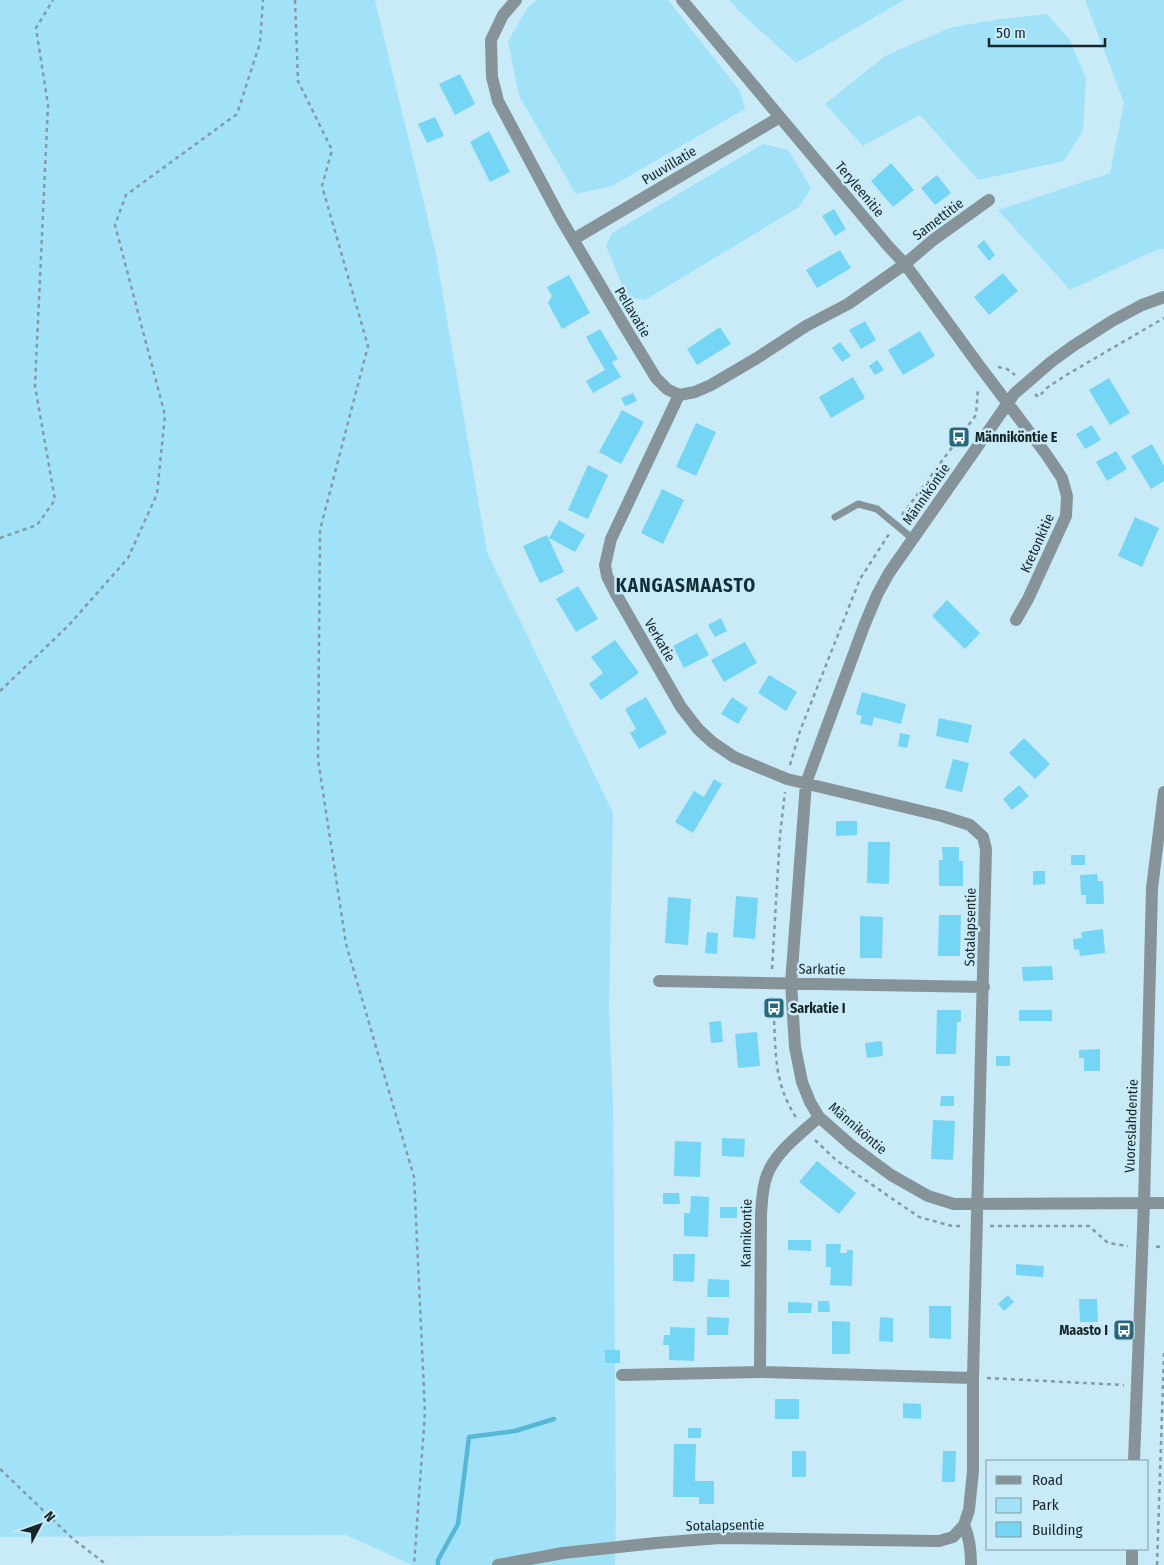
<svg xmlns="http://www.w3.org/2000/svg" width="1164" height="1565" font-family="'Fira Sans Condensed',sans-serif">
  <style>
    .green { fill: #a2e2f8 }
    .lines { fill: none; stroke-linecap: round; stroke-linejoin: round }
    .stream { stroke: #56b8d6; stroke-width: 4.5 }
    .building { fill: #74d5f4 }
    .path { stroke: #829ba4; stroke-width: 2.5; stroke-dasharray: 4 4; stroke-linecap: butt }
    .service { stroke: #869499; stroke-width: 7 }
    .minor { stroke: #869499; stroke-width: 12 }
    .tertiary { stroke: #869499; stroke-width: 12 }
    .labels { text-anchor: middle; stroke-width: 5; stroke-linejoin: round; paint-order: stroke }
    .street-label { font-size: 14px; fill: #182529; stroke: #c9ebf8 }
    .poi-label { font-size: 14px; font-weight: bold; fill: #182529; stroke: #c9ebf8; text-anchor: start }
    .district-label { font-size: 19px; font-weight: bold; letter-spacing: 1px; fill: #102e38; stroke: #c9ebf8 }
  </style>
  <rect width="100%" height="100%" fill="#c9ebf8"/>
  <path class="green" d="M0 0H375L435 249 487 552 613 813 609 1007 613 1104 616 1513 615 1565H412L346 1535 0 1537Z
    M537 0H668L740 91 745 109 612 186 576 194 519 96 508 41 528 7Z
    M729 0H904L796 63 741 13Z
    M1085 0H1164V249L1156 250 1070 290 998 210 1110 173 1124 103Z
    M1047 14 1070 40 1086 79 1083 131 1064 161 978 180 920 115 863 146 825 104 885 56 949 28 1000 19Z
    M763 144 788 150 811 188 799 207 645 300 627 297 606 246 612 233Z"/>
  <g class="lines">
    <path class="stream" d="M438 1565V1560L458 1524 469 1437 515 1431 554 1419"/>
  </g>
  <path class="building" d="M460 74 475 104 455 115 439 84Z
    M435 117 444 136 427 143 418 124Z
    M489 131 510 172 490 182 470 142Z
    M891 163 914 190 893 207 871 181Z
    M937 175 951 193 935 205 921 188Z
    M834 209 846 229 835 236 822 216Z
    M984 240 995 255 989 261 977 246Z
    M840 250 851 268 817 288 806 270Z
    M1003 273 1018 291 989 315 974 297Z
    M569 275 590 313 562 329 548 303 552 296 547 287Z
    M865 321 876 340 861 349 849 330Z
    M720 327 731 344 697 365 687 349Z
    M600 329 618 359 612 362 621 377 593 393 586 381 605 370 586 337Z
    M920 331 935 356 903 375 888 350Z
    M840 342 851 356 842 362 832 348Z
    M877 360 884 370 875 375 869 366Z
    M853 377 865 398 831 418 819 397Z
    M1109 378 1130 413 1110 425 1089 390Z
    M633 393 637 401 625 406 621 398Z
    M622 410 644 422 621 464 599 452Z
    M696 423 716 432 696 476 676 467Z
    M1092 425 1101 440 1085 449 1076 434Z
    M1152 444 1164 466V481L1151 489 1131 456Z
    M1116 451 1127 469 1107 481 1096 462Z
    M588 465 608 475 588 519 568 510Z
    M662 489 684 500 663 544 641 533Z
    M1135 517 1159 528 1142 567 1118 556Z
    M559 520 585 535 575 552 549 538Z
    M547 535 564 572 540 583 523 546Z
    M578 586 598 619 576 632 556 599Z
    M947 600 980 633 965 649 932 616Z
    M721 618 727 631 715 637 708 625Z
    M697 633 709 655 684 668 673 646Z
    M615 640 639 673 601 700 589 684 603 673 591 657Z
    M745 642 757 663 724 682 711 660Z
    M769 675 797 692 786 711 758 693Z
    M862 692 906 704 901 724 874 717 872 726 860 723 862 716 856 714Z
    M646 697 667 733 639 749 630 733 636 729 625 709Z
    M732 697 748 708 738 724 721 714Z
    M939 718 972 725 968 743 936 736Z
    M900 733 910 735 907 748 898 746Z
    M1024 738 1050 764 1035 779 1009 753Z
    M953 759 969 763 962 792 945 788Z
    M714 779 722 784 693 833 675 822 694 791 704 797Z
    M1019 785 1029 796 1012 810 1003 799Z
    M836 821H857V835L836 836Z
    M868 842H890L889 884 867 883Z
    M942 847H959V861H963V886H939V860H943Z
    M1071 855H1085V865H1071Z
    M1033 871H1045V884L1033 885Z
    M1097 874 1098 881H1103L1104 904H1086V895H1081L1080 875Z
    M736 896 758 898 755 939 733 937Z
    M668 897 691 899 688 945 665 943Z
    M939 915H961L960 956H938Z
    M860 916 883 917 882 958H860Z
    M1103 929 1105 953 1080 956 1079 949 1074 950 1073 939 1082 938 1081 932Z
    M707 932 718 933 717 954 705 953Z
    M1052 966 1053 980 1023 981 1022 967Z
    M937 1010H961V1022H957L956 1054H936Z
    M1019 1010H1052V1021H1019Z
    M721 1021 723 1042 711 1043 709 1022Z
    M757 1032 760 1066 738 1068 735 1034Z
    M882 1041 883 1056 867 1058 865 1043Z
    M1100 1049V1071H1084V1058H1079V1050Z
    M996 1056H1010V1066H996Z
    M941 1096H954V1106H940Z
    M933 1120 955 1121 953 1160 931 1159Z
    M722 1138 745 1139 744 1157 722 1156Z
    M675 1141 701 1142 700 1177 674 1176Z
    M817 1161 856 1193 839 1214 799 1182Z
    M663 1193H679L680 1204H663Z
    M691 1196 709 1197 708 1237 684 1236V1213H690Z
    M720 1207H737V1218H720Z
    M788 1240H811V1251L788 1250Z
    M826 1244H841L840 1253H847V1250H853L852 1286 830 1285 831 1267H826Z
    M673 1254H695L694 1282 673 1281Z
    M1016 1264 1044 1266 1043 1277 1016 1275Z
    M708 1279 729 1280V1297H707Z
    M1008 1295 1014 1302 1004 1311 998 1304Z
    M1079 1299H1097L1098 1322H1080Z
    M818 1301H829L830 1312H818Z
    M788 1302 812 1303 811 1313H788Z
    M929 1306H951V1339L929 1338Z
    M707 1317 729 1318 728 1335H707Z
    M880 1317 893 1318V1342L879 1341Z
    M832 1321 850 1322V1354H832Z
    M670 1327 695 1328 694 1361 669 1360V1345H663L664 1335H670Z
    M605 1350H620V1363H605Z
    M775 1399H799V1419H775Z
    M903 1403 921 1404V1419L903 1418Z
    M688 1428H701V1438H688Z
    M674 1444H696L695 1481H714V1504H699V1497H673Z
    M792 1451H806V1477H792Z
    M943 1451H956L955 1482H942Z"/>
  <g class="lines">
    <path class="path" d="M295 0 298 81 332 150 322 186 368 346 320 530 318 759 346 944 414 1177 425 1412 414 1565
      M998 367 1007 369 1015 375
      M1035 394 1038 397 1048 387 1068 374 1164 318
      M902 515 976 415 978 388
      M0 538 37 525 55 500 35 386 48 105 36 28 53 0
      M0 691 68 626 128 558 157 494 165 415 115 225 126 195 237 114 260 43 263 0
      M790 765 800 731 860 579 889 534
      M772 969 780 835 785 792
      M772 997C778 1043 769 1076 797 1119
      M815 1140 836 1160 919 1217 952 1226H962
      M990 1226H1089L1108 1243 1128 1246
      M1156 1247 1164 1246
      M987 1378 1124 1385
      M0 1469 73 1539 107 1565
      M1157 1565 1164 1353"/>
    <path class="service" d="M835 517 858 504 877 509 913 539"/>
    <path class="minor" d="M516 0 503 15 491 40 492 77 498 101 561 219 628 332 656 378 667 389 679 395 695 392 711 385 757 358 806 326 848 304 905 264 933 240 989 200
      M682 0 888 246 905 264 978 364 1046 454 1062 478 1067 496 1066 516 1028 599 1016 620
      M574 239 780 117
      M1164 297 1142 305 1112 321 1073 346 1051 362 1014 394 1008 403 889 573 877 595 864 626 806 783 791 983 795 1047 802 1082 810 1102 819 1117 852 1146 891 1175 928 1196 954 1204 1164 1203
      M659 981 984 987
      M760 1372 761 1214C762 1201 762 1188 767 1175 776 1151 801 1134 819 1117
      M622 1375 760 1372 973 1378
      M964 1525C970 1538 971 1551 971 1565
      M498 1565 563 1553 656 1543 720 1538 939 1541 953 1537 964 1525 969 1510 973 1471V1378L986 849 983 837 970 825 942 816 787 779 734 757 712 742 698 729 681 707 616 594 607 576 605 565 611 539 679 395"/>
    <path class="tertiary" d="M1134 1461 1144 1203 1152 888 1164 792
      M1132 1565V1549"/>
  </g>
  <defs>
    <g id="bus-square" transform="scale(1.125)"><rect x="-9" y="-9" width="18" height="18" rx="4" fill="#27687b" stroke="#c9ebf8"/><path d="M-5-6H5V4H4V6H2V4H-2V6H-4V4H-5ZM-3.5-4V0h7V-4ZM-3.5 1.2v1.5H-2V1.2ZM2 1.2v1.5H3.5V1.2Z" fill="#fff"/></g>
  </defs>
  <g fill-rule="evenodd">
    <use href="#bus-square" x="959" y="437"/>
    <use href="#bus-square" x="774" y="1008"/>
    <use href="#bus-square" x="1124" y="1330"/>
  </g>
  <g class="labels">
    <g class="street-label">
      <text transform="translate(669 165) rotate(-31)" y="5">Puuvillatie</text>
      <text transform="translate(860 189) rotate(50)" y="5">Teryleenitie</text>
      <text transform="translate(938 219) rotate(-37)" y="5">Samettitie</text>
      <text transform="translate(633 312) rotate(59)" y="5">Pellavatie</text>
      <text transform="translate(926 494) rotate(-55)" y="5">Männiköntie</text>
      <text transform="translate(1037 543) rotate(-66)" y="5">Kretonkitie</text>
      <text transform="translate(660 640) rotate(60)" y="5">Verkatie</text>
      <text transform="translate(970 927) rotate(-89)" y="5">Sotalapsentie</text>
      <text transform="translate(822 969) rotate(1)" y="5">Sarkatie</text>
      <text transform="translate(1131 1126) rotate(-88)" y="5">Vuoreslahdentie</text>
      <text transform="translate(858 1128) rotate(41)" y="5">Männiköntie</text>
      <text transform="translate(746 1233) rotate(-89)" y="5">Kannikontie</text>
      <text transform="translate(725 1525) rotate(-1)" y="5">Sotalapsentie</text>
    </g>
    <g class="poi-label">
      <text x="975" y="442">Männiköntie E</text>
      <text x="790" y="1013">Sarkatie I</text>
      <text x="1108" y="1335" text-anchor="end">Maasto I</text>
    </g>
    <g class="district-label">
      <text x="686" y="592">KANGASMAASTO</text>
    </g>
  </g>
  <rect x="986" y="1460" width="162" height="90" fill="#c9ebf8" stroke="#829ca5"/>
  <rect x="996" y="1476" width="25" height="8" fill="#869499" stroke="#829ca5"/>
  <text x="1032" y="1485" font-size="15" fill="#182529">Road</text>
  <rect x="996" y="1498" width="25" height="15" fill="#a2e2f8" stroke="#829ca5"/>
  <text x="1032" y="1510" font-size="15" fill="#182529">Park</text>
  <rect x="996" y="1522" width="25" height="15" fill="#74d5f4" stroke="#829ca5"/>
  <text x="1032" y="1535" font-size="15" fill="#182529">Building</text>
  <g transform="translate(40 1525) rotate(49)" stroke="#c9ebf8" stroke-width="4" paint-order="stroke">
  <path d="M0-4L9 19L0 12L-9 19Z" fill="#182529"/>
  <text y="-8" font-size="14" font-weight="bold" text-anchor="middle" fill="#182529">N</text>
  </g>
  <path d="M989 38v8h116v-8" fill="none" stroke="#182529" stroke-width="2.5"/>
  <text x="996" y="38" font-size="15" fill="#182529" stroke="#c9ebf8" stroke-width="4" paint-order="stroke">50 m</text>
</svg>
